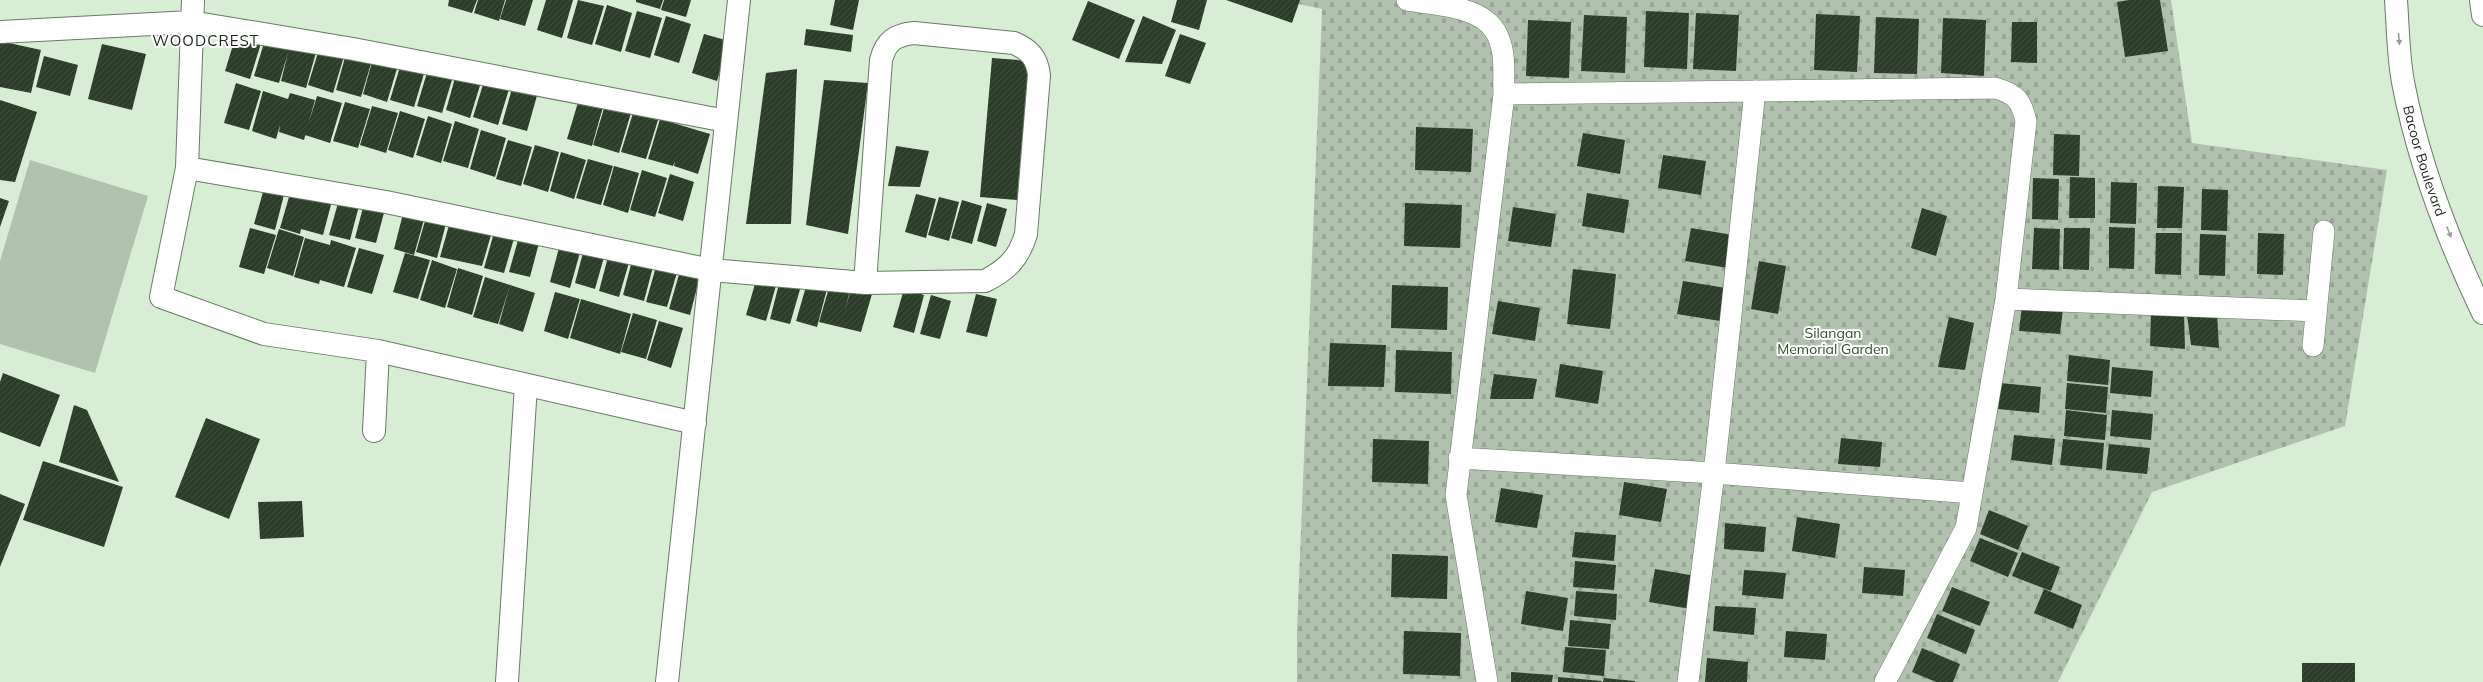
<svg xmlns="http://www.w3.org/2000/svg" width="2483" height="682" font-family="Mulish,sans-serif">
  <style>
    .cemetery { fill: url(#cemetery-stones) }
    .garden { fill: #b0c1ad }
    .building { fill: url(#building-hatch) }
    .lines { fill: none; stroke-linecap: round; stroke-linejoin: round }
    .lane-casing { stroke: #677a64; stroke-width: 22 }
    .street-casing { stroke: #677a64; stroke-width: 24 }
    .primary-casing { stroke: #677a64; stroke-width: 24 }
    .lane { stroke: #fff; stroke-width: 21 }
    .street { stroke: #fff; stroke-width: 22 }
    .primary { stroke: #fff; stroke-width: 22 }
    .oneway { fill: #999c98 }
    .labels { text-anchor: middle; stroke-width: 4; stroke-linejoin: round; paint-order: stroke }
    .street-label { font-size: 14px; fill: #1c241b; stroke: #fff }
    .park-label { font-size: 14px; fill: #2d4f27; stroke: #fff }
    .neighbourhood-label { font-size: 15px; letter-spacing: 1px; fill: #1c241b; stroke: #fff }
  </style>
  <defs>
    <pattern id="cemetery-stones" width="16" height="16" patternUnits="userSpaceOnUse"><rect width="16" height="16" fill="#b0c1ad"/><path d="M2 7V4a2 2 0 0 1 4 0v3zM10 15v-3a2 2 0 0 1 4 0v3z" fill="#97a694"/></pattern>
    <pattern id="building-hatch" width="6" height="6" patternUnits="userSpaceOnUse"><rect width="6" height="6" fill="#2c3d29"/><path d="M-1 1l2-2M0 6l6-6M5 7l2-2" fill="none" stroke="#41503f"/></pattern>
  </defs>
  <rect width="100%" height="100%" fill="#d8eed4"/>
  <path class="cemetery" d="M1279 0H2171L2192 143 2387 170 2345 426 2152 492 2058 682H1297V631L1322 9Z"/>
  <path class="garden" d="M30 160 148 196 95 373 0 344V261Z"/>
  <path class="building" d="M449 0H477L472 13 448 6Z
    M478 0H505L499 21 474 13Z
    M506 0H533L525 26 500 19Z
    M546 0H573L562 38 537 30Z
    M578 0 604 6 592 45 567 38Z
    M636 0H663L660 9 636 2Z
    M664 0H691L686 17 661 10Z
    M835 0H859L853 30 830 25Z
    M1177 0H1207L1199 30 1171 22Z
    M1226 0H1300L1292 23Z
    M2129 0H2160L2168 51 2125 57 2117 2Z
    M1088 1 1135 20 1119 59 1072 40Z
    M607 5 632 13 621 52 595 44Z
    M637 11 662 18 650 58 625 51Z
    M1646 11 1689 13 1687 69 1644 67Z
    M1696 13 1739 15 1736 71 1693 69Z
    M1816 14 1860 16 1857 72 1814 70Z
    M1584 15 1627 17 1625 73 1581 71Z
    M666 16 691 24 679 63 654 55Z
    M1143 16 1176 30 1162 64 1125 62Z
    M1876 17 1919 19 1917 74 1874 73Z
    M1943 18 1986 20 1984 76 1941 73Z
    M1528 20 1571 22 1569 78 1526 76Z
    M2012 22H2037V63L2011 62Z
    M806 29 853 35 851 52 804 45Z
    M237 32 262 40 250 79 225 71Z
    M704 34 729 41 717 81 692 73Z
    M1180 34 1206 43 1190 84 1165 76Z
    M266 36 317 49 306 88 281 81 288 53 279 83 254 76Z
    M0 41 41 50 31 93 0 87Z
    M102 44 146 54 132 110 88 99Z
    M320 46 345 53 333 93 308 85Z
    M347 50 373 57 361 97 336 90Z
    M374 55 399 62 387 102 363 94Z
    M44 56 78 65 70 96 36 87Z
    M992 58 1029 61 1017 200 980 197Z
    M402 60 426 67 414 107 390 100Z
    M429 66 454 73 442 113 417 106Z
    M797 69 791 224H746L766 73Z
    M457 71 482 79 470 118 446 110Z
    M485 78 510 86 498 125 473 117Z
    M824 80 868 83 848 234 806 225Z
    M236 83 261 91 249 130 224 123Z
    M513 85 538 92 527 131 502 124Z
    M263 91 288 99 290 93 315 100 304 140 279 132 280 125 276 139 252 131Z
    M317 96 342 103 330 143 305 135Z
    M579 99 603 107 592 146 567 139Z
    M0 100 37 112 15 182 0 180Z
    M345 102 370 109 358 148 333 141Z
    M605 105 631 113 619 153 593 145Z
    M372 106 398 113 386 153 360 145Z
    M400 111 425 119 413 158 388 150Z
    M633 113 658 120 646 159 621 152Z
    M428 116 452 124 441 163 416 155Z
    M660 119 710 134 698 174 674 166 675 161 673 166 648 159Z
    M455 121 479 129 468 168 443 161Z
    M1416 127 1473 129 1471 172 1415 170Z
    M481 130 506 138 495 177 470 169Z
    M1583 133 1625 140 1620 174 1577 166Z
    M2054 134 2080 135 2079 176 2053 175Z
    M508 140 532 147 521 186 496 179Z
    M535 145 559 152 548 192 523 184Z
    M896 146 929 151 920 187 888 186Z
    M561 152 586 160 574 199 550 191Z
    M1663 155 1706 161 1701 195 1658 188Z
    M588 159 613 166 601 205 576 198Z
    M614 166 639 173 628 213 603 205Z
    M642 170 667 178 655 217 630 210Z
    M670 174 694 182 683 221 658 213Z
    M2070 177 2095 178V218H2069Z
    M2033 178 2059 179 2058 220 2032 219Z
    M2111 182 2137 183 2136 224 2110 223Z
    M265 185 285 191 275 230 254 224Z
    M2158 186 2184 187 2182 228H2157Z
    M2202 189 2228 190 2227 231 2201 230Z
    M291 190 333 197 323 235 301 229 300 234 280 228Z
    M1587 193 1629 200 1624 233 1582 226Z
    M916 194 936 199 926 238 905 232Z
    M340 196 360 202 350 240 329 235Z
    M939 197 959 202 949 241 928 235Z
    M0 198 9 201 0 227Z
    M365 200 386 205 376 243 355 238Z
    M962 200 982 206 972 244 951 238Z
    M987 203 1007 209 996 247 977 241Z
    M1405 203 1462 205 1460 248 1404 246Z
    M1513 207 1556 214 1551 247 1508 241Z
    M1922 208 1947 216 1936 256 1911 248Z
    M404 210 425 216 414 255 394 249Z
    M427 214 447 220 437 258 416 252Z
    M451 218 493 228 482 266 440 257Z
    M2109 227 2135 228 2134 269 2109 268Z
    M250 228 276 235 264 274 239 267Z
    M1691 228 1733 235 1728 268 1685 261Z
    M2034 228 2060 229 2059 270 2032 269Z
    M2064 228H2090L2089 270 2063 269Z
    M279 229 304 237 293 276 267 268Z
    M495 229 515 235 504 273 484 268Z
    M520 233 540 239 530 277 509 272Z
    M2156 233H2182L2181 275 2155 274Z
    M2258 233 2284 234 2283 275 2257 274Z
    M2200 234 2226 235 2225 276 2199 275Z
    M305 238 330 245 331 240 356 248 344 287 320 280 319 284 294 277Z
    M560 244 581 249 570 288 550 282Z
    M585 245 606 250 595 289 575 283Z
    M359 248 384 255 372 294 347 287Z
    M405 253 430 260 418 299 393 292Z
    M609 253 630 259 619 297 599 291Z
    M633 257 654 263 644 301 623 295Z
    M432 260 457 269 445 308 420 300Z
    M1759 261 1786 266 1778 314 1751 309Z
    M657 263 678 269 667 307 646 302Z
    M458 268 483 276 472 315 447 307Z
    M1573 269 1616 274 1610 329 1567 324Z
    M680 271 700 276 690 315 669 309Z
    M485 277 510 285 498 324 473 317Z
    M757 277 777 282 766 321 746 315Z
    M780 280 801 286 790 324 770 319Z
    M1683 281 1726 288 1720 321 1677 314Z
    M807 283 827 289 817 327 796 321Z
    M830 284 850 290 845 311 851 288 872 294 861 332 819 322Z
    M510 285 535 293 523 332 499 324Z
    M1392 285 1448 287 1447 330 1391 328Z
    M904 289 924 295 914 333 893 327Z
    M555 292 580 299 568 339 544 331Z
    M976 294 997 299 987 337 966 332Z
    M931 295 951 301 940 339 920 334Z
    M581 299 631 314 620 354 570 338Z
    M1498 301 1540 308 1535 341 1492 334Z
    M2022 305 2063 309 2060 334 2019 331Z
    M2151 311 2184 312 2185 349 2150 346Z
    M633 313 657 320 646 359 621 352Z
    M2217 313 2219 348 2191 345 2187 315Z
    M1949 317 1974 323 1965 370 1938 367Z
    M659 321 683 328 671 368 647 360Z
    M1330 343 1386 345 1384 387 1328 386Z
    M1396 350 1452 352 1451 394 1395 392Z
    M2069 355 2110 360 2108 385 2067 381Z
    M1560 364 1603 371 1598 404 1555 397Z
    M2112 367 2153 371 2151 397 2110 393Z
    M3 373 60 395 40 447 0 432V382Z
    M1494 374 1537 379 1533 399H1490Z
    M2000 383 2041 387 2039 413 1998 409Z
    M2067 383 2108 387 2106 413 2065 409Z
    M74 405 87 410 119 482 59 462Z
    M2066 410 2107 415 2105 440 2064 436Z
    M2112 410 2153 414 2151 440 2110 436Z
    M206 418 260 439 229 519 175 497Z
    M2014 435 2055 439 2052 465 2011 460Z
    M1841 438 1882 442 1880 467 1838 464Z
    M1373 439 1429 441 1428 484 1372 482Z
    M2063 439 2104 443 2102 469 2060 465Z
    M2109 444 2150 448 2147 474 2106 470Z
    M43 461 123 487 104 547 23 520Z
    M1624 482 1667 489 1661 522 1619 515Z
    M1501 488 1543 495 1537 528 1495 522Z
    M0 494 25 504 0 567Z
    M302 501 304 537 260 539 258 502Z
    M1989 510 2028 526 2018 550 1980 534Z
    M1797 517 1840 524 1835 558 1792 551Z
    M1725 523 1766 527 1764 552 1724 549Z
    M1575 532 1616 535 1614 561 1572 557Z
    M1980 538 2018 553 2008 577 1970 561Z
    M2022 552 2060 567 2051 591 2012 576Z
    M1392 554 1448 556 1447 599 1391 597Z
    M1575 561 1616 565 1614 590 1573 587Z
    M1864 567 1905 570 1903 596 1862 593Z
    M1655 569 1696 576 1691 609 1649 602Z
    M1744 570 1786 573 1783 599 1742 595Z
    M1952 587 1990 602 1980 626 1942 611Z
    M2044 589 2082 605 2073 629 2034 613Z
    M1526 591 1568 598 1563 631 1521 624Z
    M1576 591 1617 594 1616 620 1574 616Z
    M1715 606 1756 608 1754 635 1713 631Z
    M1937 614 1975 630 1966 654 1927 638Z
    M1570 620 1611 624 1609 649 1568 646Z
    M1404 631 1461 633 1460 676 1403 674Z
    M1786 631 1827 634 1825 660 1784 657Z
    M1565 647 1606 650 1604 676 1563 672Z
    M1922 648 1960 664 1953 682H1936L1912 672Z
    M1707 658 1748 662 1747 682H1705Z
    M2302 663H2355V682H2302Z
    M1511 672 1553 675 1552 682H1511Z
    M1558 677 1602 681 1601 682H1558Z
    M1604 678 1635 681V682H1603Z"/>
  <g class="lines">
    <g class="lane-casing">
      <path id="lane" d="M1407 0C1438 6 1487 5 1499 39 1506 56 1503 77 1504 94L1456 495 1487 682
        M1504 94 1995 88C2016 94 2021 100 2026 121L2006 299 1966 528 1885 682
        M2006 299 2316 311
        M2313 346 2324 231
        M1459 458 1714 473 1972 493
        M1688 682 1714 473 1755 91"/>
    </g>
    <g class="street-casing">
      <path id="street" d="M193 0 187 168 161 297 264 334 378 351 695 423
        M0 32 191 22 353 49 726 121
        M187 168 386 202 711 270 865 283 985 281C1007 270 1019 258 1026 234L1039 75C1037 58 1030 50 1014 43L914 33C895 35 886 41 881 60L865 283
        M374 431 378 351
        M507 682 526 385
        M667 682 739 0"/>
    </g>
    <g class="primary-casing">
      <g id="primary">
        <path id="s1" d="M2396 0C2398 27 2398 55 2403 82 2418 161 2448 240 2483 313"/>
        <path d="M2481 0 2483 15"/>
      </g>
    </g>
    <use href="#lane" class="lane"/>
    <use href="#street" class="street"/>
    <use href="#primary" class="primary"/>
  </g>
  <defs><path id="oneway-solid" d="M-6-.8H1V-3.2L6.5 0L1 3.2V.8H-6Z"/></defs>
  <g class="oneway">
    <use href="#oneway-solid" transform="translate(2399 39) rotate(85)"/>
    <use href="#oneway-solid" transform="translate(2449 232) rotate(68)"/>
  </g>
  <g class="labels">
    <g class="street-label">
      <text dy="5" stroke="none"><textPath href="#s1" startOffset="164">Bacoor Boulevard</textPath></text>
    </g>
    <g class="park-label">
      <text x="1833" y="338">Silangan<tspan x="1833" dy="16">Memorial Garden</tspan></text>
    </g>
    <g class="neighbourhood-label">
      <text x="206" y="46">WOODCREST</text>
    </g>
  </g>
</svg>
